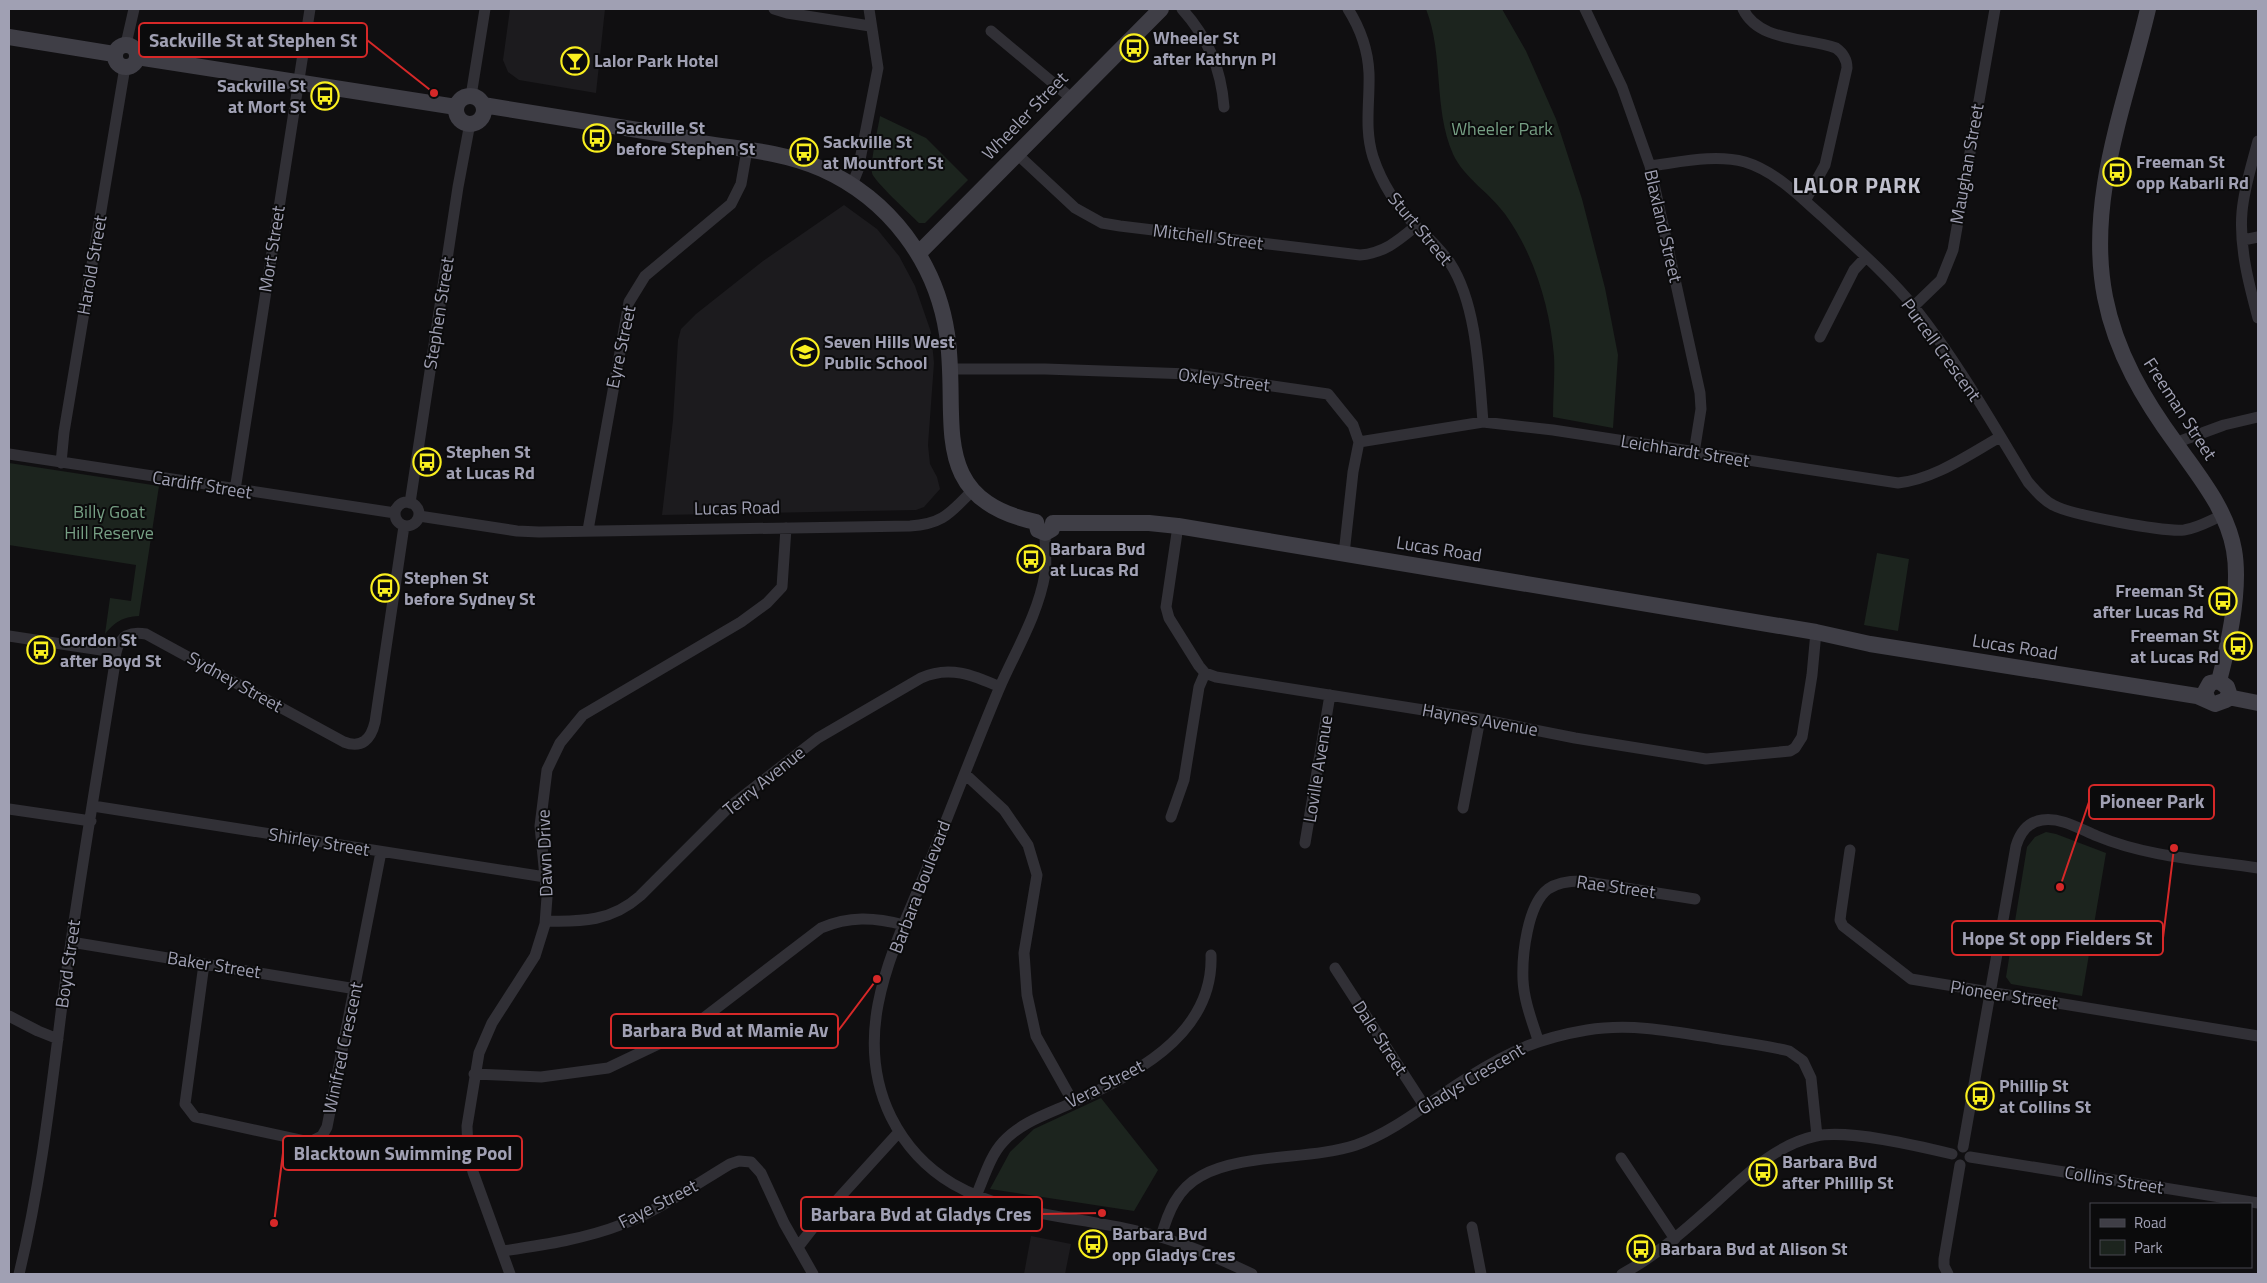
<svg xmlns="http://www.w3.org/2000/svg" width="2267" height="1283" font-family="'Titillium Web',sans-serif">
  <style>
    .built { fill: #1c1b1e }
    .green { fill: #1c241e }
    .lines { fill: none; stroke-linecap: round; stroke-linejoin: round }
    .street { stroke: #313036; stroke-width: 11 }
    .secondary { stroke: #3f3e46; stroke-width: 16 }
    .labels { text-anchor: middle; stroke-width: 4; stroke-linejoin: round; paint-order: stroke }
    .poi-label { font-size: 18px; font-weight: bold; fill: #a0a0b3; stroke: #0b0b0c; text-anchor: start }
    .street-label { font-size: 18px; fill: #a0a0b3; stroke: #0b0b0c }
    .park-label { font-size: 18px; fill: #769f84; stroke: #0b0b0c }
    .district-label { font-size: 22px; font-weight: bold; letter-spacing: 1px; fill: #c1c1ce; stroke: #0b0b0c }
    .leader { fill: none; stroke: #d62828; stroke-width: 2 }
    .callout-dot { fill: #d62828; stroke: #0b0b0c; stroke-width: 2 }
    .callout { fill: #0b0b0c; stroke: #d62828; stroke-width: 2 }
    .callout-label { font-size: 19px; text-anchor: middle; font-weight: bold; fill: #a0a0b3 }
  </style>
  <rect width="100%" height="100%" fill="#100f11"/>
  <path class="built" d="M510 9H605L596 93 519 80 508 72 503 60Z
    M844 205 877 229 899 256 915 286 931 332 934 363 928 445 930 464 937 477 940 489 924 507 916 510 662 515 673 420 678 340 681 329 696 314 763 261Z
    M1031 1236 1071 1244 1065 1274H1024Z"/>
  <path class="green" d="M1426 9H1502L1526 51 1556 119 1582 199 1605 288 1618 355 1613 428 1553 417C1553 397 1555 376 1554 356 1550 307 1534 254 1505 214 1490 193 1464 178 1453 154 1433 108 1444 55 1426 9Z
    M880 116 926 138 968 180 925 223H919C911 215 873 180 872 173 870 163 878 128 880 116Z
    M9 463 159 486 139 616C122 617 115 622 105 634L110 598 131 601 136 565 9 545Z
    M1877 553 1909 559 1898 631 1864 625Z
    M2046 832 2056 834 2106 853 2082 996 2011 984 2006 977 2027 847 2035 837Z
    M1101 1098 1158 1170 1134 1211 990 1189 1010 1152 1034 1129Z"/>
  <g class="lines">
    <path class="street" d="M774 9 787 13 870 26
      M1182 9C1208 38 1221 68 1224 107
      M1348 9C1360 28 1368 51 1369 73 1370 101 1364 129 1373 157 1382 184 1397 207 1417 227 1429 238 1441 250 1450 263 1477 304 1479 374 1483 422
      M1585 9 1622 87 1650 166 1700 393 1701 409 1694 453
      M1743 9C1759 42 1805 37 1836 48 1843 53 1847 59 1847 68L1825 165 1805 201
      M991 31 1071 98
      M126 44 134 9
      M471 96 485 9
      M2258 141C2252 164 2244 188 2242 212 2239 247 2249 285 2258 318
      M1017 154 1075 208 1102 223 1120 226 1360 255C1384 253 1398 241 1416 226
      M1650 166C1681 162 1715 154 1745 162 1775 171 1799 196 1822 216 1853 245 1887 274 1914 307 1957 361 1992 423 2028 482 2036 491 2043 500 2053 505 2071 515 2164 532 2184 530 2198 528 2211 520 2223 515
      M852 185 858 170 878 68 869 9
      M2243 240 2258 237
      M1913 307 1941 280 1953 250 1995 9
      M1820 337 1854 270 1866 257
      M950 369H1045L1190 374 1328 394 1353 425 1359 442 1353 472 1344 554
      M1359 442 1483 422 1553 430 1898 483C1935 479 1968 455 2000 437
      M2175 443 2224 425 2258 417
      M9 454 395 513
      M61 463 64 432 125 67
      M235 490 310 9
      M395 514a12 12 0 1 1 24 0a12 12 0 1 1-24 0Z
      M410 503 458 187 470 123
      M419 516 517 531 539 532 910 526C943 524 950 513 972 491
      M1178 526 1166 607 1169 618 1199 666 1205 673 1216 677 1480 719 1575 738 1706 759 1790 751 1795 748 1802 737 1812 675 1816 632
      M588 530 629 302 645 276 731 204 741 184 747 150
      M1045 533C1045 547 1047 561 1045 574 1038 615 1015 652 999 689 975 746 953 804 930 861 897 943 848 1029 891 1117 905 1145 926 1168 953 1184 1008 1216 1076 1216 1137 1231 1178 1240 1214 1256 1252 1274
      M9 636 114 652
      M965 774 1004 810 1028 845 1037 875 1024 953 1027 995 1036 1036 1073 1102
      M93 806 545 877
      M1463 808 1480 719
      M9 809 91 821
      M1171 817 1184 780 1199 687 1205 673
      M1305 843 1330 695
      M1850 850 1841 912 1840 920 1843 926 1911 979 2258 1036
      M546 921C582 922 612 921 640 896L729 807 818 738 921 678C949 665 973 675 1000 687
      M71 942 356 989
      M204 964 185 1104 195 1117 310 1142 322 1136 327 1127 381 852
      M1335 968 1425 1107
      M9 1016 38 1031 58 1039
      M1538 1040C1532 1021 1524 1001 1523 980 1522 956 1527 905 1548 889 1558 882 1570 881 1581 881L1695 899
      M474 1074 541 1077 608 1068 688 1030 821 928C849 916 874 917 904 925
      M1963 1147 2016 846C2020 833 2028 822 2042 820 2061 817 2080 829 2097 836 2147 857 2205 860 2258 868
      M1970 1157 2258 1203
      M1621 1158 1675 1239
      M976 1196C984 1178 990 1156 1003 1142 1019 1124 1044 1115 1065 1106 1129 1077 1214 1038 1211 955
      M1472 1227 1481 1274
      M1161 1237C1168 1212 1177 1189 1201 1176 1241 1153 1311 1160 1356 1145 1396 1131 1433 1099 1469 1077 1510 1051 1539 1038 1587 1030 1630 1023 1672 1031 1714 1038 1739 1042 1764 1045 1789 1051L1803 1061 1811 1078 1817 1136
      M798 1247 819 1220 899 1132
      M503 1251C543 1245 585 1239 623 1224 661 1209 695 1185 730 1164L739 1161 751 1162 761 1173 784 1223 813 1274
      M19 1274C40 1188 50 1101 61 1013 76 898 96 784 114 669 115 648 119 629 146 634L344 742C362 749 371 739 375 722L404 526
      M510 1274 473 1172 468 1151 467 1126 479 1053 492 1023 535 956 545 924 547 897 540 826 547 770 560 743 583 715 741 622 767 603 782 587 786 528
      M1622 1274C1656 1256 1685 1230 1713 1205 1744 1177 1774 1145 1816 1136 1848 1129 1919 1146 1952 1154
      M1948 1274 1944 1266V1259L1960 1165"/>
    <path class="secondary" d="M2148 9C2126 103 2086 199 2105 297 2116 353 2144 400 2177 445 2200 478 2227 510 2234 550 2241 589 2229 643 2219 681
      M9 37 114 54
      M115 56a11 11 0 1 1 22 0a11 11 0 1 1-22 0Z
      M137 57 456 107
      M456 110a14 14 0 1 1 28 0a14 14 0 1 1-28 0Z
      M483 105 694 139 700 143C741 149 785 152 822 169 889 199 936 261 947 334 960 418 924 498 1036 522
      M919 253 1161 9
      M1036 522 1038 530 1045 533 1052 529 1053 523
      M1053 523H1149L1178 526 1816 632 1870 644 2197 696 2215 704 2226 700 2229 693 2227 687 2219 681 2210 683 2205 692 2208 700
      M2228 697 2258 703"/>
  </g>
  <defs>
    <g id="bus-ring" transform="scale(1.4375)"><circle r="9.5" fill="#0b0b0c" stroke="#f9ef1f" stroke-width="1.5"/><path d="M-5-6H5V4H4V6H2V4H-2V6H-4V4H-5ZM-3.5-4V0h7V-4ZM-3.5 1.2v1.5H-2V1.2ZM2 1.2v1.5H3.5V1.2Z" fill="#f9ef1f"/></g>
    <g id="bar-ring" transform="scale(1.4375)"><circle r="9.5" fill="#0b0b0c" stroke="#f9ef1f" stroke-width="1.5"/><path d="M-6-5H6L.8 .8V4.5H3.5V6h-7V4.5H-.8V.8Z" fill="#f9ef1f"/></g>
    <g id="school-ring" transform="scale(1.4375)"><circle r="9.5" fill="#0b0b0c" stroke="#f9ef1f" stroke-width="1.5"/><path d="M0-5L7-2L0 1L-7-2ZM-4 1L0 2.5L4 1V4Q0 6-4 4Z" fill="#f9ef1f"/></g>
  </defs>
  <g fill-rule="evenodd">
    <use href="#bus-ring" x="1134" y="48"/>
    <use href="#bar-ring" x="575" y="61"/>
    <use href="#bus-ring" x="325" y="96"/>
    <use href="#bus-ring" x="597" y="138"/>
    <use href="#bus-ring" x="804" y="152"/>
    <use href="#bus-ring" x="2117" y="172"/>
    <use href="#school-ring" x="805" y="352"/>
    <use href="#bus-ring" x="427" y="462"/>
    <use href="#bus-ring" x="1031" y="559"/>
    <use href="#bus-ring" x="385" y="588"/>
    <use href="#bus-ring" x="2223" y="601"/>
    <use href="#bus-ring" x="2238" y="646"/>
    <use href="#bus-ring" x="41" y="650"/>
    <use href="#bus-ring" x="1980" y="1096"/>
    <use href="#bus-ring" x="1763" y="1172"/>
    <use href="#bus-ring" x="1093" y="1244"/>
    <use href="#bus-ring" x="1641" y="1249"/>
  </g>
  <g class="labels">
    <g class="poi-label">
      <text x="1153" y="44">Wheeler St<tspan x="1153" dy="21">after Kathryn Pl</tspan></text>
      <text x="594" y="67">Lalor Park Hotel</text>
      <text x="306" y="92" text-anchor="end">Sackville St<tspan x="306" dy="21">at Mort St</tspan></text>
      <text x="616" y="134">Sackville St<tspan x="616" dy="21">before Stephen St</tspan></text>
      <text x="823" y="148">Sackville St<tspan x="823" dy="21">at Mountfort St</tspan></text>
      <text x="2136" y="168">Freeman St<tspan x="2136" dy="21">opp Kabarli Rd</tspan></text>
      <text x="824" y="348">Seven Hills West<tspan x="824" dy="21">Public School</tspan></text>
      <text x="446" y="458">Stephen St<tspan x="446" dy="21">at Lucas Rd</tspan></text>
      <text x="1050" y="555">Barbara Bvd<tspan x="1050" dy="21">at Lucas Rd</tspan></text>
      <text x="404" y="584">Stephen St<tspan x="404" dy="21">before Sydney St</tspan></text>
      <text x="2204" y="597" text-anchor="end">Freeman St<tspan x="2204" dy="21">after Lucas Rd</tspan></text>
      <text x="2219" y="642" text-anchor="end">Freeman St<tspan x="2219" dy="21">at Lucas Rd</tspan></text>
      <text x="60" y="646">Gordon St<tspan x="60" dy="21">after Boyd St</tspan></text>
      <text x="1999" y="1092">Phillip St<tspan x="1999" dy="21">at Collins St</tspan></text>
      <text x="1782" y="1168">Barbara Bvd<tspan x="1782" dy="21">after Phillip St</tspan></text>
      <text x="1112" y="1240">Barbara Bvd<tspan x="1112" dy="21">opp Gladys Cres</tspan></text>
      <text x="1660" y="1255">Barbara Bvd at Alison St</text>
    </g>
    <g class="street-label">
      <text transform="translate(1025 116) rotate(-46)" y="6">Wheeler Street</text>
      <text transform="translate(1967 164) rotate(-80)" y="6">Maughan Street</text>
      <text transform="translate(1663 226) rotate(77)" y="6">Blaxland Street</text>
      <text transform="translate(1420 229) rotate(50)" y="6">Sturt Street</text>
      <text transform="translate(1208 237) rotate(7)" y="6">Mitchell Street</text>
      <text transform="translate(272 249) rotate(-81)" y="6">Mort Street</text>
      <text transform="translate(92 265) rotate(-80)" y="6">Harold Street</text>
      <text transform="translate(439 313) rotate(-81)" y="6">Stephen Street</text>
      <text transform="translate(621 347) rotate(-78)" y="6">Eyre Street</text>
      <text transform="translate(1941 350) rotate(54)" y="6">Purcell Crescent</text>
      <text transform="translate(1224 380) rotate(7)" y="6">Oxley Street</text>
      <text transform="translate(2180 409) rotate(57)" y="6">Freeman Street</text>
      <text transform="translate(1685 451) rotate(9)" y="6">Leichhardt Street</text>
      <text transform="translate(202 485) rotate(9)" y="6">Cardiff Street</text>
      <text transform="translate(737 508) rotate(-1)" y="6">Lucas Road</text>
      <text transform="translate(1439 549) rotate(9)" y="6">Lucas Road</text>
      <text transform="translate(2015 647) rotate(9)" y="6">Lucas Road</text>
      <text transform="translate(235 682) rotate(29)" y="6">Sydney Street</text>
      <text transform="translate(1480 720) rotate(10)" y="6">Haynes Avenue</text>
      <text transform="translate(1318 769) rotate(-81)" y="6">Loville Avenue</text>
      <text transform="translate(764 781) rotate(-39)" y="6">Terry Avenue</text>
      <text transform="translate(319 842) rotate(9)" y="6">Shirley Street</text>
      <text transform="translate(545 853) rotate(-92)" y="6">Dawn Drive</text>
      <text transform="translate(920 887) rotate(-69)" y="6">Barbara Boulevard</text>
      <text transform="translate(1616 887) rotate(8)" y="6">Rae Street</text>
      <text transform="translate(68 964) rotate(-82)" y="6">Boyd Street</text>
      <text transform="translate(214 965) rotate(9)" y="6">Baker Street</text>
      <text transform="translate(2004 995) rotate(9)" y="6">Pioneer Street</text>
      <text transform="translate(1380 1038) rotate(57)" y="6">Dale Street</text>
      <text transform="translate(343 1048) rotate(-78)" y="6">Winifred Crescent</text>
      <text transform="translate(1471 1079) rotate(-31)" y="6">Gladys Crescent</text>
      <text transform="translate(1105 1084) rotate(-27)" y="6">Vera Street</text>
      <text transform="translate(2114 1180) rotate(9)" y="6">Collins Street</text>
      <text transform="translate(658 1204) rotate(-27)" y="6">Faye Street</text>
    </g>
    <g class="park-label">
      <text x="1502" y="135">Wheeler Park</text>
      <text x="109" y="518">Billy Goat<tspan x="109" dy="21">Hill Reserve</tspan></text>
    </g>
    <g class="district-label">
      <text x="1857" y="193">LALOR PARK</text>
    </g>
  </g>
  <path class="leader" d="M434 93L367 40M2060 887L2089 802M2174 848L2163 938M877 979L838 1031M274 1223L283 1153M1102 1213L1042 1214"/>
  <g class="callout-dot">
    <circle cx="434" cy="93" r="5"/>
    <circle cx="2060" cy="887" r="5"/>
    <circle cx="2174" cy="848" r="5"/>
    <circle cx="877" cy="979" r="5"/>
    <circle cx="274" cy="1223" r="5"/>
    <circle cx="1102" cy="1213" r="5"/>
  </g>
  <g class="callout">
    <rect x="139" y="23" width="228" height="34" rx="5"/>
    <rect x="2089" y="785" width="125" height="34" rx="5"/>
    <rect x="1952" y="921" width="211" height="34" rx="5"/>
    <rect x="611" y="1014" width="227" height="34" rx="5"/>
    <rect x="283" y="1136" width="239" height="34" rx="5"/>
    <rect x="801" y="1197" width="241" height="34" rx="5"/>
  </g>
  <g class="callout-label">
    <text x="253" y="47">Sackville St at Stephen St</text>
    <text x="2152" y="808">Pioneer Park</text>
    <text x="2057" y="945">Hope St opp Fielders St</text>
    <text x="725" y="1037">Barbara Bvd at Mamie Av</text>
    <text x="403" y="1160">Blacktown Swimming Pool</text>
    <text x="921" y="1221">Barbara Bvd at Gladys Cres</text>
  </g>
  <rect width="2267" height="1283" fill="none" stroke="#a0a0b3" stroke-width="20"/>
  <rect x="2090" y="1203" width="162" height="65" fill="#0b0b0c" stroke="#47474f"/>
  <rect x="2100" y="1219" width="25" height="8" fill="#3f3e46" stroke="#47474f"/>
  <text x="2134" y="1228" font-size="15" fill="#a0a0b3">Road</text>
  <rect x="2100" y="1240" width="25" height="15" fill="#1c241e" stroke="#47474f"/>
  <text x="2134" y="1253" font-size="15" fill="#a0a0b3">Park</text>
</svg>
